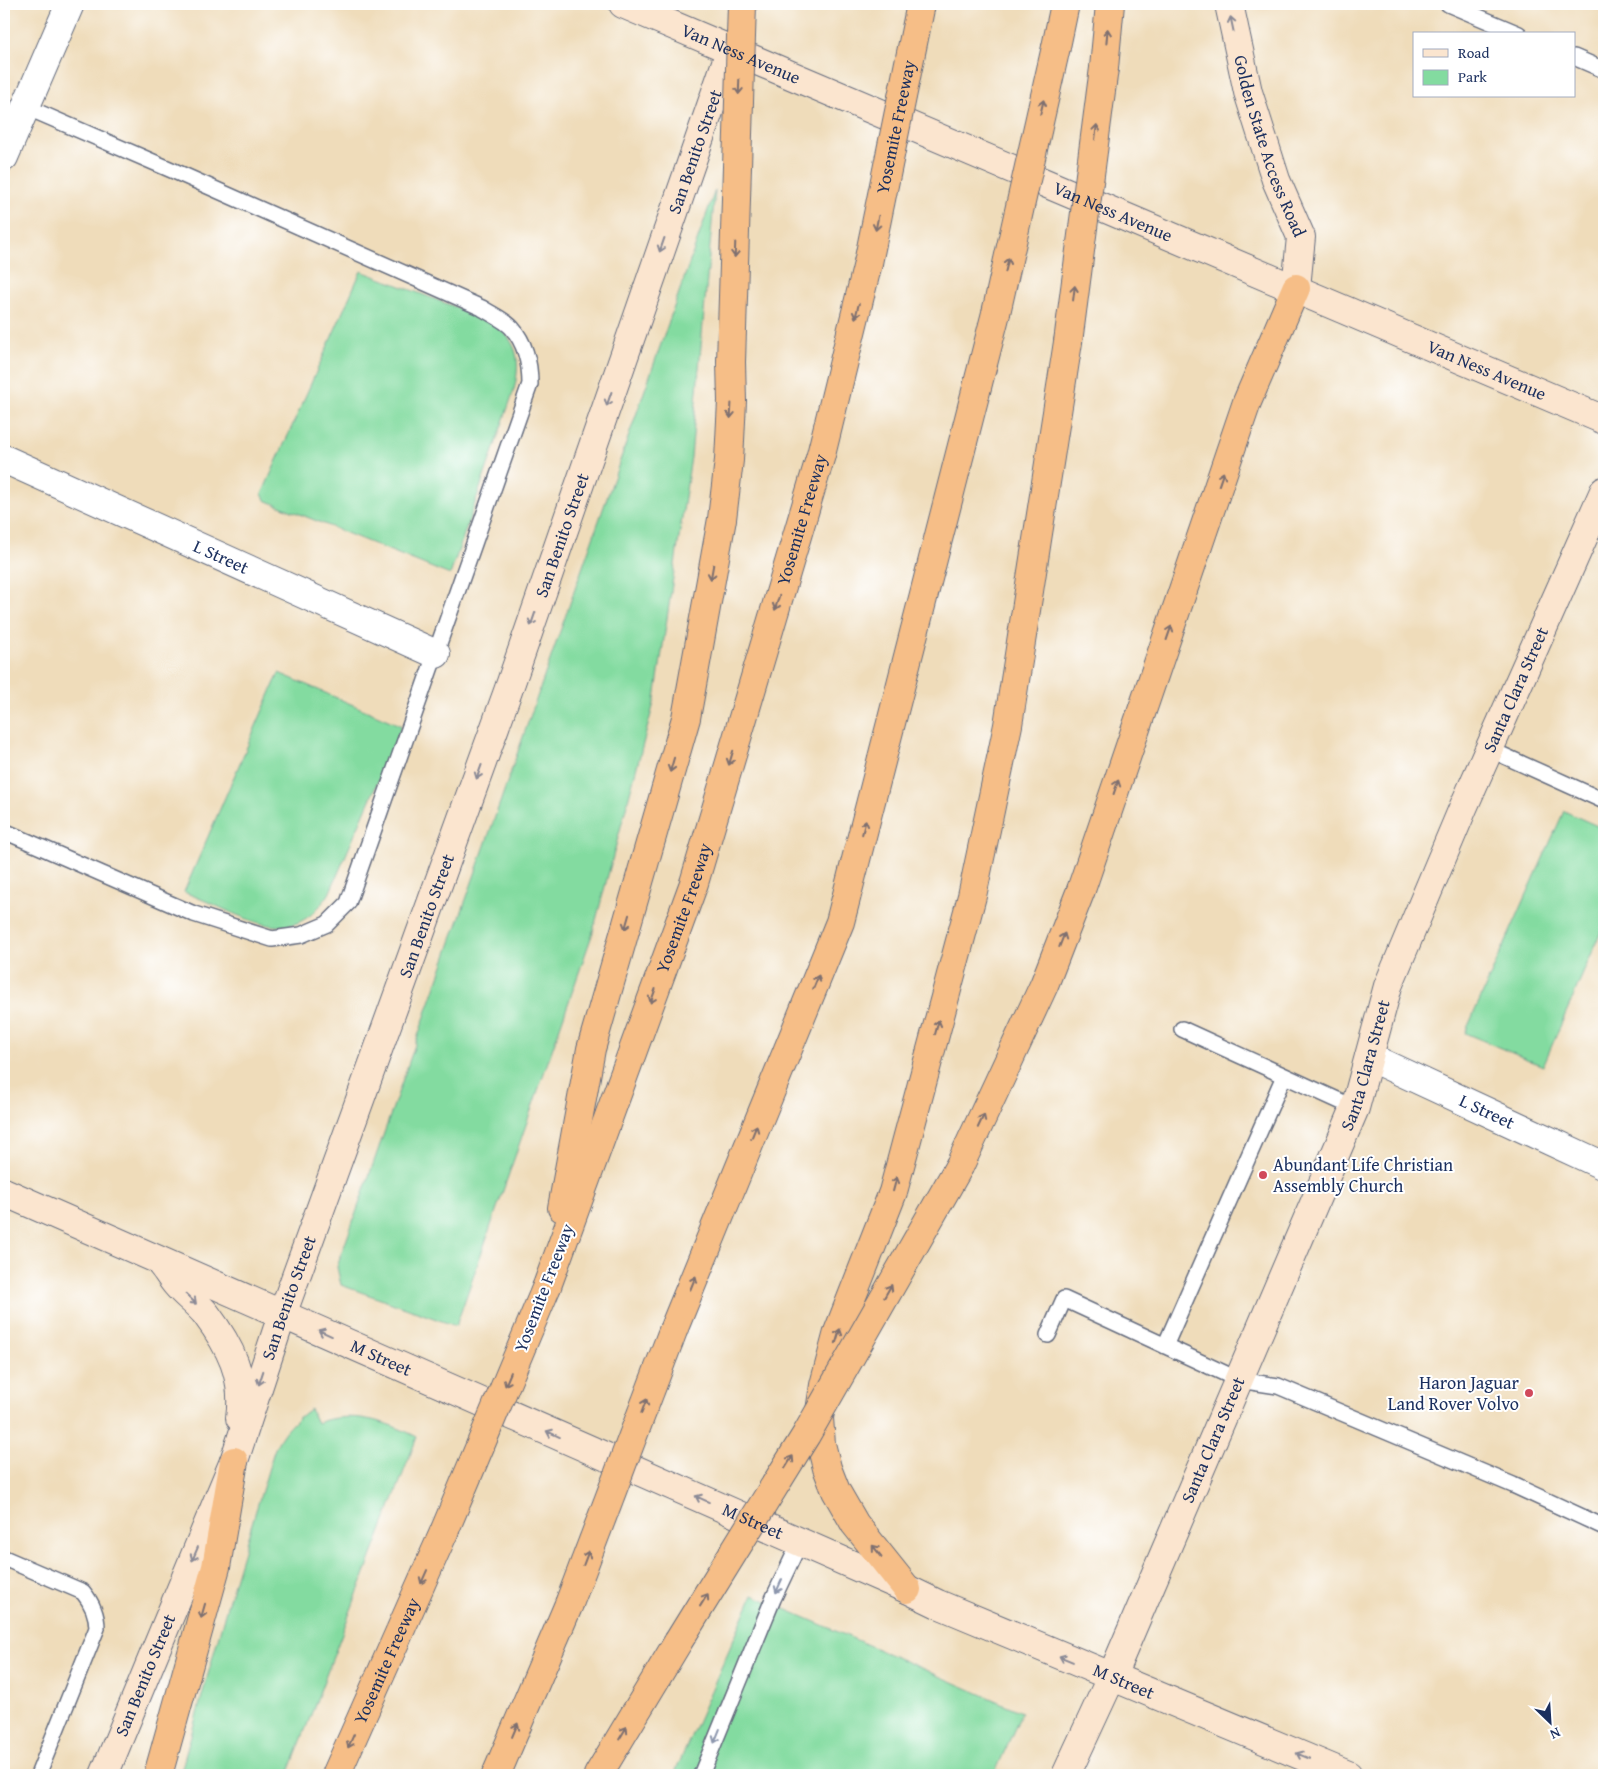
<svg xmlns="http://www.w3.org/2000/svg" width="1608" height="1779" font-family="'Gentium Book Plus',serif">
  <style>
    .green { fill: #83dba0; stroke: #4f857f }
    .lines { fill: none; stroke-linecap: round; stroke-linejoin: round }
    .lane-casing { stroke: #656c7e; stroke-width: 18 }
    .street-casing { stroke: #656c7e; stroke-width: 30 }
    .secondary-casing { stroke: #656c7e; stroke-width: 30 }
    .highway-casing { stroke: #656c7e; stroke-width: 30 }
    .lane { stroke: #fff; stroke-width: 15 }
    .street { stroke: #fff; stroke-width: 28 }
    .secondary { stroke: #fbe5cf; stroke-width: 28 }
    .highway { stroke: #f6be87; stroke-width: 28 }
    .highway-bridge-casing { stroke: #656c7e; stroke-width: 30; stroke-linecap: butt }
    .highway-bridge { stroke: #f6be87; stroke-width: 28 }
    .oneway { stroke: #8b8a96 }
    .oneway2 { stroke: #7e6f70 }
    .oneway3 { stroke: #8d97ae }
    .poi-dot { fill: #d1495b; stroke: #fff; stroke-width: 2 }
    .labels { text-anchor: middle; stroke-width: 4; stroke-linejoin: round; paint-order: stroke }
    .street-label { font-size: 18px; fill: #1b2f5e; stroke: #fff }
    .poi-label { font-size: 18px; fill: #1b2f5e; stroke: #fff; text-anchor: start }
  </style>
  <rect width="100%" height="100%" fill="#fff"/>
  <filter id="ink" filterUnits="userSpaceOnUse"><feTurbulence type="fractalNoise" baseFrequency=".02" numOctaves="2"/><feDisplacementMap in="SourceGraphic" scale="10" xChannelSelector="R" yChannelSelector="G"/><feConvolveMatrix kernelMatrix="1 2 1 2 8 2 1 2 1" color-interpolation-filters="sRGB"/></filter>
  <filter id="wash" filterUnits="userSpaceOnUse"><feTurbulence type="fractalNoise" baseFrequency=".0096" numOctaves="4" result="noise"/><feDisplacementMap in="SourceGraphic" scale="20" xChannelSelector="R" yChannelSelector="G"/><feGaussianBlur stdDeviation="1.12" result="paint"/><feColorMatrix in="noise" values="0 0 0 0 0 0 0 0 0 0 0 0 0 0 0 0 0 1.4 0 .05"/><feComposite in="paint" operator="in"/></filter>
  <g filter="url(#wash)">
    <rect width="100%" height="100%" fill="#efdcba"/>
    <path class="green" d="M715 190 691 457 655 699 592 935 456 1326 341 1285 337 1267Z
      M361 271 487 319C517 338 522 357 514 390L450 575 265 500 262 494Z
      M279 673 402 726 329 894C300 937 272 930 230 912 215 905 199 898 184 892Z
      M1564 811 1604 829V925L1543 1066 1465 1033Z
      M310 1409 317 1423C350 1410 386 1421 417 1437L288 1775H180L227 1606 274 1451C281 1433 293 1421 310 1409Z
      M753 1595 1022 1712 994 1775H674Z"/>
  </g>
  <g filter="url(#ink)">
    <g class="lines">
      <g class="lane-casing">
        <path id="lane" d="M1448 4 1519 34
          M1574 57 1604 70
          M1489 749 1604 801
          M4 831 194 914 272 939 301 935 327 924 348 903 530 384C530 364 526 344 512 328 505 320 491 314 482 308L174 171 26 107
          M1182 1029 1355 1108
          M1048 1335 1064 1299 1239 1380 1278 1386 1513 1485 1604 1527
          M1165 1346 1284 1076
          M4 1558 83 1592C92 1603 97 1614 97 1628L38 1775
          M701 1775 773 1599 800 1542"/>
      </g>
      <g class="street-casing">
        <g id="street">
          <path d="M4 157 70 4"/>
          <path id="s1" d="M4 459 436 654"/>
          <path id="s2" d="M1369 1057 1604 1166"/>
        </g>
      </g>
      <g class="secondary-casing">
        <g id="secondary">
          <path id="s3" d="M623 4 1604 420"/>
          <path id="s4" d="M1229 4 1248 92 1276 180 1301 237 1296 288"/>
          <path id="s5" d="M4 1192 907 1589 938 1604 1348 1775"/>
          <path d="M162 1265C167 1271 171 1278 176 1284 185 1295 197 1303 206 1314 230 1346 246 1377 240 1418"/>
          <path id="s6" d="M104 1775 234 1461 282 1315 508 691 730 51"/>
          <path id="s7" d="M1066 1775 1111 1678 1355 1108 1388 986 1463 808 1604 491"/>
        </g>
      </g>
      <g class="highway-casing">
        <g id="highway">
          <path d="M1056 47 1065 4"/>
          <path d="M1104 68 1110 4"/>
          <path d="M960 1165 1044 985 1081 890 1247 402 1296 288"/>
          <path d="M562 1208 591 1049 686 718 722 519 729 460 732 401 731 362"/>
          <path id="s8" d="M547 1286 694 883 821 455 868 263"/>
          <path d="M674 1328 840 922 996 313"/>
          <path d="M907 1589 855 1524 836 1491 827 1468 821 1444 819 1418 824 1385 838 1332 893 1192 972 896 1008 725 1068 342"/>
          <path d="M158 1775 216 1567 234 1461"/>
          <path id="s9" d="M336 1775 444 1532"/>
          <path d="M496 1775 569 1604"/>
          <path d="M598 1775 678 1642"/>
        </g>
      </g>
      <use href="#lane" class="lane"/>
      <use href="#street" class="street"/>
      <use href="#secondary" class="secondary"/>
      <use href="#highway" class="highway"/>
      <g class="highway-bridge-casing">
        <g id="highway-bridge">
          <path id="s10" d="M868 263 921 4"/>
          <path d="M996 313 1056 47"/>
          <path d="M1068 342 1104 68"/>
          <path d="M731 362 742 4"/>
          <path d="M444 1532 547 1286"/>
          <path d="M569 1604 674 1328"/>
          <path d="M678 1642 806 1435 960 1165"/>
        </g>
      </g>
      <use href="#highway-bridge" class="highway-bridge"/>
    </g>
    <defs><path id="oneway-shaft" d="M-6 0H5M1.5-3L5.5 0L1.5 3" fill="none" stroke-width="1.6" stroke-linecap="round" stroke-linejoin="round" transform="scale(1.25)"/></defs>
    <g class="oneway">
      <use href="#oneway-shaft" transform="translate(1232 24) rotate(-102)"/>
      <use href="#oneway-shaft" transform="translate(662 245) rotate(109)"/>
      <use href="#oneway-shaft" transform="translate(609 399) rotate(109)"/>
      <use href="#oneway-shaft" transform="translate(533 619) rotate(109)"/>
      <use href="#oneway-shaft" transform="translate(479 772) rotate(110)"/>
      <use href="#oneway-shaft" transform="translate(191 1299) rotate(44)"/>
      <use href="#oneway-shaft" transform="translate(325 1333) rotate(-156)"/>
      <use href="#oneway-shaft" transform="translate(261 1378) rotate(108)"/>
      <use href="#oneway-shaft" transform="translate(553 1434) rotate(-156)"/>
      <use href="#oneway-shaft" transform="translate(702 1499) rotate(-156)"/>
      <use href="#oneway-shaft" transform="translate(195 1554) rotate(113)"/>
      <use href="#oneway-shaft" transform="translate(1066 1659) rotate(-157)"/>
      <use href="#oneway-shaft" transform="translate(1303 1756) rotate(-157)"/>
    </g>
    <g class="oneway2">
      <use href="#oneway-shaft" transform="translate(1107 36) rotate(-85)"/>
      <use href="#oneway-shaft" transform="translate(739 87) rotate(92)"/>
      <use href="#oneway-shaft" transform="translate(1042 107) rotate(-77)"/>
      <use href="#oneway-shaft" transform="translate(1096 132) rotate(-83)"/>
      <use href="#oneway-shaft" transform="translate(877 223) rotate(101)"/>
      <use href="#oneway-shaft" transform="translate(735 250) rotate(92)"/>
      <use href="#oneway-shaft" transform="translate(1007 265) rotate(-77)"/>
      <use href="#oneway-shaft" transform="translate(1074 293) rotate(-83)"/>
      <use href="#oneway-shaft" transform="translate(857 311) rotate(104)"/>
      <use href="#oneway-shaft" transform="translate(731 411) rotate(93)"/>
      <use href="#oneway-shaft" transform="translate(1221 479) rotate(-71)"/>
      <use href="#oneway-shaft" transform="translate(712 572) rotate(100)"/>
      <use href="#oneway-shaft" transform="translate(777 603) rotate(107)"/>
      <use href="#oneway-shaft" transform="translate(1169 633) rotate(-71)"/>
      <use href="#oneway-shaft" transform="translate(731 758) rotate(107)"/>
      <use href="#oneway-shaft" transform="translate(672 765) rotate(106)"/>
      <use href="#oneway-shaft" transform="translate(1116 787) rotate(-71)"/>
      <use href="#oneway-shaft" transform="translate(864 827) rotate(-76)"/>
      <use href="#oneway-shaft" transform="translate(627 922) rotate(106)"/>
      <use href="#oneway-shaft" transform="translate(1062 940) rotate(-69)"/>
      <use href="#oneway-shaft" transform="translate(816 982) rotate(-68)"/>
      <use href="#oneway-shaft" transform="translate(653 996) rotate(110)"/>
      <use href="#oneway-shaft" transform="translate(937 1027) rotate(-75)"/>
      <use href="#oneway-shaft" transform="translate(981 1121) rotate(-65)"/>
      <use href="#oneway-shaft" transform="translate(754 1132) rotate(-68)"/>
      <use href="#oneway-shaft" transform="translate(895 1184) rotate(-75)"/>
      <use href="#oneway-shaft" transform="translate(693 1283) rotate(-68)"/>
      <use href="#oneway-shaft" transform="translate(888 1291) rotate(-60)"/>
      <use href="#oneway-shaft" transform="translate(838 1336) rotate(-73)"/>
      <use href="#oneway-shaft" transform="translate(508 1379) rotate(113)"/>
      <use href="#oneway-shaft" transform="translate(644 1406) rotate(-69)"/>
      <use href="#oneway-shaft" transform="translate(789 1462) rotate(-58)"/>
      <use href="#oneway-shaft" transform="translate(877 1551) rotate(-129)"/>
      <use href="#oneway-shaft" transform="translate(586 1558) rotate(-69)"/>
      <use href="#oneway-shaft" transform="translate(424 1577) rotate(114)"/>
      <use href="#oneway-shaft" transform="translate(704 1600) rotate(-58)"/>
      <use href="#oneway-shaft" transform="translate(203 1611) rotate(106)"/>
      <use href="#oneway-shaft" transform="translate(515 1730) rotate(-67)"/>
      <use href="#oneway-shaft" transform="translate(623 1733) rotate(-59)"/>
      <use href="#oneway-shaft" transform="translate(351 1741) rotate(114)"/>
    </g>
    <g class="oneway3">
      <use href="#oneway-shaft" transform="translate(779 1586) rotate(114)"/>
      <use href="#oneway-shaft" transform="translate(717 1736) rotate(112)"/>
    </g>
  </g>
  <g class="poi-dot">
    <circle cx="1263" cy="1175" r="5"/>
    <circle cx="1529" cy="1393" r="5"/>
  </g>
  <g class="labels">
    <g class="street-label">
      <text dy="6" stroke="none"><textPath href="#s3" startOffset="128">Van Ness Avenue</textPath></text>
      <text dy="6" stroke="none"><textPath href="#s10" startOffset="139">Yosemite Freeway</textPath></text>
      <text dy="6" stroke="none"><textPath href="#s4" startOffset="148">Golden State Access Road</textPath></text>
      <text dy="6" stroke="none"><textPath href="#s6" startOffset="1728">San Benito Street</textPath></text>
      <text dy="6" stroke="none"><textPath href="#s3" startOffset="532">Van Ness Avenue</textPath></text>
      <text dy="6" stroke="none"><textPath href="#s3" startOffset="938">Van Ness Avenue</textPath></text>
      <text dy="6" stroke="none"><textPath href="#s8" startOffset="808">Yosemite Freeway</textPath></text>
      <text dy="6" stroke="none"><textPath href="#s6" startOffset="1322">San Benito Street</textPath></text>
      <text dy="6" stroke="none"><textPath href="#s1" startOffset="238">L Street</textPath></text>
      <text dy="6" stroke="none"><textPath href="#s7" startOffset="1176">Santa Clara Street</textPath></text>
      <text dy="6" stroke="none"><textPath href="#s8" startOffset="402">Yosemite Freeway</textPath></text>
      <text dy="6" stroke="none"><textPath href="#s6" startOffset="918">San Benito Street</textPath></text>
      <text dy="6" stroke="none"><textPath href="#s7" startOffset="771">Santa Clara Street</textPath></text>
      <text dy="6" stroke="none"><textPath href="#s2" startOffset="130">L Street</textPath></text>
      <text transform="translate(544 1288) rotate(-69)" y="6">Yosemite Freeway</text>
      <text dy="6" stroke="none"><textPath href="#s6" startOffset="512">San Benito Street</textPath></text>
      <text dy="6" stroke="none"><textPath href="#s5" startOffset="412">M Street</textPath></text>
      <text dy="6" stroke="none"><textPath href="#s7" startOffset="366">Santa Clara Street</textPath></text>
      <text dy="6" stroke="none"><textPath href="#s5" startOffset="818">M Street</textPath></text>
      <text dy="6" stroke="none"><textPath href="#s9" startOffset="125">Yosemite Freeway</textPath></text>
      <text dy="6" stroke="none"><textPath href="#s6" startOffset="108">San Benito Street</textPath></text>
      <text dy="6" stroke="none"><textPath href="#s5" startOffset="1222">M Street</textPath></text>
    </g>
    <g class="poi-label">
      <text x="1273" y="1171">Abundant Life Christian<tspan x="1273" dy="21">Assembly Church</tspan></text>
      <text x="1519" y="1389" text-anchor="end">Haron Jaguar<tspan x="1519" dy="21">Land Rover Volvo</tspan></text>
    </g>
  </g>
  <rect width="1608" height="1779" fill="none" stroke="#fff" stroke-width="20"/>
  <rect x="1413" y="32" width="162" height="65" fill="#ffffff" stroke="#a4acbf"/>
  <rect x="1423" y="49" width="25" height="8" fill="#fbe5cf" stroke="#a4acbf"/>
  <text x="1458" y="58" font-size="15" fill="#1b2f5e">Road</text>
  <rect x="1423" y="70" width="25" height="15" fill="#83dba0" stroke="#a4acbf"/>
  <text x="1458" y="82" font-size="15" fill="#1b2f5e">Park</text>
  <g transform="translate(1550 1722) rotate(155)" stroke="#ffffff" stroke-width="4" paint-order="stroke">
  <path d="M0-4L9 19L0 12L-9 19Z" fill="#1b2f5e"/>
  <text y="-8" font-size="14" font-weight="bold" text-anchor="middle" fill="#1b2f5e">N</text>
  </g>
</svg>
